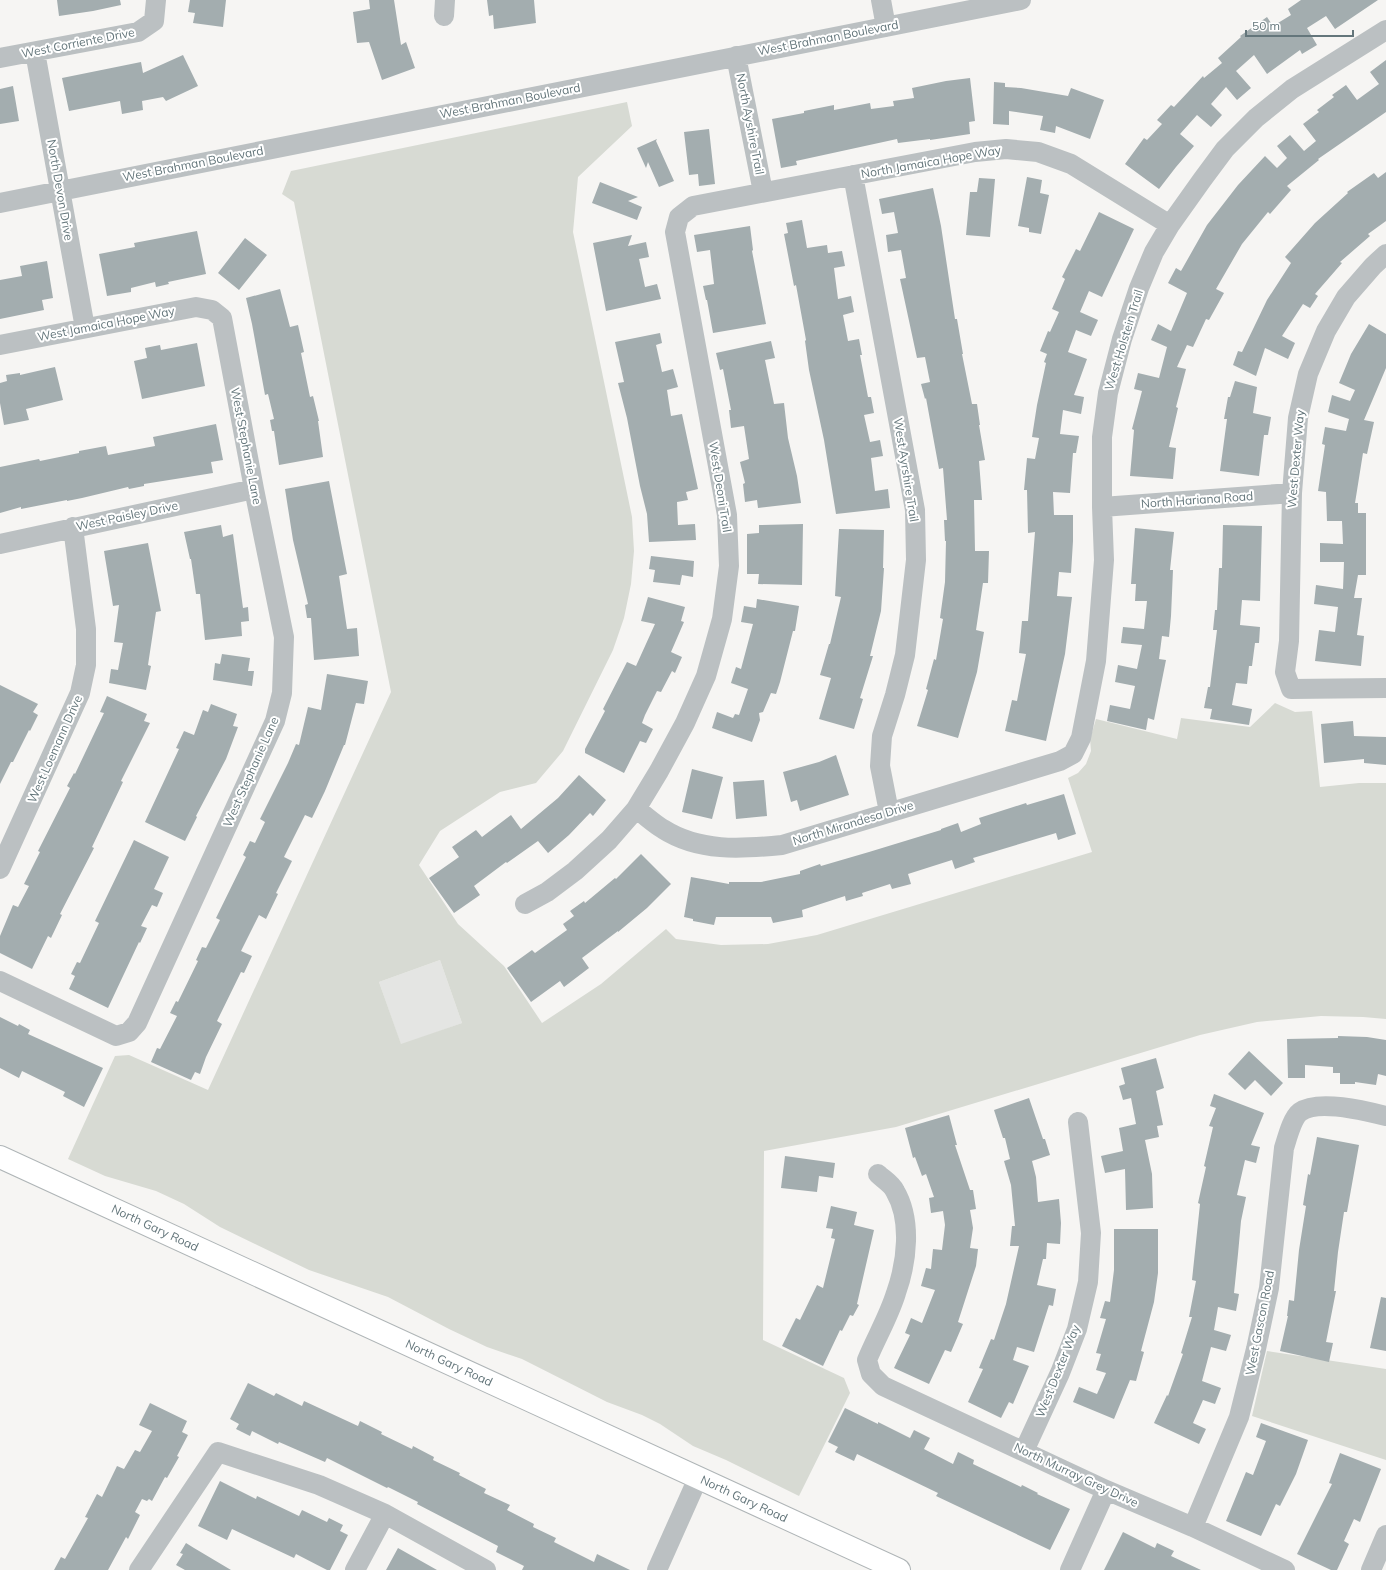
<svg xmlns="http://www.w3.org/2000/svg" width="1386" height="1570" font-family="Mulish,sans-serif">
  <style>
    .built { fill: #e4e5e3 }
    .green { fill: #d7dad3; fill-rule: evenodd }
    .building { fill: #a3adaf }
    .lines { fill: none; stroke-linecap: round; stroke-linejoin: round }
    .major-casing { stroke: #afb5b7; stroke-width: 24 }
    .minor { stroke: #bbc0c2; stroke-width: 20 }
    .major { stroke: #fff; stroke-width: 22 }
    .labels { text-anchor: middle; stroke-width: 4; stroke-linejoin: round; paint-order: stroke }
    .street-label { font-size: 12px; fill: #64767b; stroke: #fff }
  </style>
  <rect width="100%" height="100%" fill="#f6f5f3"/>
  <path class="built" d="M440 960 462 1023 401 1045 379 982Z"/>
  <path class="green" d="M627 102 632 126 578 177 573 232 632 517 634 551 631 584 624 618 613 650 563 751 536 783 500 792 440 831 419 865 458 924 504 966 542 1023 601 984 666 929 676 939 721 945 768 944 817 935 1092 852 1068 778 1078 773 1086 764 1091 751 1090 739 1096 719 1177 739 1181 718 1250 727 1275 703 1295 712 1312 711 1320 787 1359 783H1386V1019L1363 1017 1321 1016 1257 1022 1200 1035 896 1127 764 1151 763 1340 844 1378 850 1393 799 1496 726 1460 693 1446 660 1424 642 1415 607 1402 522 1359 487 1347 449 1329 388 1297 309 1270 220 1227 184 1204 156 1191 105 1176 68 1159 115 1056 129 1055 208 1090 391 692 294 202 282 194 291 171ZM440 960 462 1023 401 1044 379 982Z
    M1267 1351 1386 1369V1460L1252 1416Z"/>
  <path class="building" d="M57 0H120L121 5 93 11 59 16Z
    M190 0H226L223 27 193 23 195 13 188 12Z
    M369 0H394L401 45 406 42 415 68 382 80 369 42 357 43 353 12 370 9Z
    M487 0H534L536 23 494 29 493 15 489 16Z
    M1301 0H1378L1335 29 1326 16 1307 28 1317 45 1302 54 1300 50 1267 74 1254 55 1236 71 1251 88 1237 100 1226 87 1211 104 1222 115 1211 127 1197 115 1180 134 1194 146 1176 167 1159 189 1125 164 1144 138 1147 140 1162 124 1157 120 1171 105 1174 107 1203 76 1204 78 1222 63 1218 58 1241 37 1240 36 1267 17 1273 26 1291 15 1288 9Z
    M183 55 198 86 166 101 163 97 142 101 143 110 122 114 120 101 69 111 62 78 141 62 143 73Z
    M1386 60V112L1318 159 1319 160 1287 186 1291 190 1270 214 1268 212 1242 244 1216 289 1224 293 1209 320 1206 319 1193 347 1187 345 1177 367 1186 369 1176 407 1178 408 1169 447 1176 448 1173 479 1130 476 1134 430 1132 429 1142 391 1134 389 1138 373 1159 378 1167 347 1151 340 1158 324 1171 331 1187 293 1168 283 1176 268 1181 271 1207 225 1238 185 1265 156 1277 168 1287 158 1277 146 1290 135 1304 151 1316 141 1303 124 1319 112 1317 110 1334 97 1332 95 1346 85 1357 100 1379 84 1370 72Z
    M970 78 975 121 969 122 970 134 930 140V139L898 143 897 139 796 161 797 165 781 168 772 119 804 113V111L834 105V110L870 103 871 109 894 106 893 101 914 98 912 88 946 81Z
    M994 82 1005 83V87L1021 88 1068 96 1071 88 1104 100 1090 139 1056 126 1055 133 1040 130 1043 116 1009 111V125L993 124Z
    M13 86 19 121 0 124V89Z
    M709 129 715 184 699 186 698 174 689 175 684 132Z
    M657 139 656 141 674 181 659 187 648 162 646 168 637 148Z
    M1386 172V221L1368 234 1370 236 1340 262 1342 263 1315 294 1318 296 1310 308 1303 304 1282 336 1295 343 1288 359 1265 348 1256 376 1233 365 1238 351 1242 352 1267 300 1291 263 1285 257 1315 223 1348 193 1347 192 1374 173 1378 178Z
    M1027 177 1042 180 1040 193 1049 195 1041 234 1029 232V228L1018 226Z
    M979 178 995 179 990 237 966 235 970 192H977Z
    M600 182 638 197 628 201 642 207 637 220 592 203Z
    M933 188 941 226 955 319H957L963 354H962L972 404H977L980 425H979L985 460 979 461 982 500H974L975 551H989L988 583H983L976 630 984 632 977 672 958 738 917 726 928 690 926 689 934 659 936 660 943 619 940 618 945 582 946 541H945L944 520H947L943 468 939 469 926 398 925 399 921 384 930 382 925 357 917 358 900 279 906 278 901 250 888 252 886 235 898 233 894 212 882 214 879 199Z
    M1099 212 1134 229 1102 297 1089 291 1080 312 1098 320 1091 336 1076 330 1068 352 1087 359 1074 395 1084 397 1081 414 1063 410 1060 434 1079 436 1076 453H1073L1070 493 1053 492 1054 515H1073V541L1071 573 1059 572 1057 596 1072 597 1065 654 1046 741 1005 731 1012 700 1017 701 1026 654 1019 653 1022 621H1028L1035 532 1028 533 1027 490H1024L1027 458 1035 459 1039 438 1032 437 1037 405 1046 363 1044 362 1047 354 1040 351 1048 331 1050 332 1059 312 1052 309 1065 279 1062 277 1076 249 1080 251Z
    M802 220 807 248 827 245 828 253 842 251 845 266 834 268 838 299 851 296 854 312 843 315 848 341 859 339 862 355H860L868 397H871L874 413 864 415 870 442 880 440 883 456 871 458 875 491 888 489 890 508 836 514 824 440 809 370 805 341 806 340 796 285 794 286 784 234 788 233 786 223Z
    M750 226 753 250 752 251 766 324 713 333 707 300H706L703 286 714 284 710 250 697 252 694 235Z
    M197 231 206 274 168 282 169 284 156 287 155 282 131 288V292L107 296 99 254 135 247 134 243Z
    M632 235 628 246 646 242 649 257 639 259 645 287 657 284 661 299 606 311 593 243Z
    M245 238 267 255 239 290 218 273Z
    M47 261 53 298 42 300 44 310 0 319V280L22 276 20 266Z
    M280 289 290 327 298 325 304 352 301 353 310 397 313 396 319 421H318L323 457 279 465 274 431H272L270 420 274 419 268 394 265 395 252 324 246 298Z
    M1369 324 1386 334V368L1364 420 1374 422 1367 454 1363 453 1355 503H1358V513H1366V575H1358L1354 598H1362L1357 635 1364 636 1361 666 1315 661 1319 630 1335 632 1338 607 1314 604 1316 585 1343 589 1344 562H1320V543L1343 544 1342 521H1327L1326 492 1318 491 1325 445 1322 444 1325 427 1346 431 1349 419 1328 412 1332 395 1350 401 1355 390 1339 383 1351 354Z
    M660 333 662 343 656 345 662 372 673 369 678 387 667 390 671 416 682 414 698 489 686 492 688 500 677 502 678 525 695 524 696 540 649 542 647 514 640 486 627 418 618 383 624 382 615 342Z
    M771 341 775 358 765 360 774 404 784 403 788 438 797 476 801 503 758 508 757 500 745 502 743 484 745 483 740 462 749 459 744 426 731 428 729 410H731L723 369 720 370 716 353Z
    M197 343 205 386 142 399 134 361 147 358 145 348 160 345 161 350Z
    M55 367 63 400 26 409 29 420 4 425 0 403V383L7 381 6 375 20 373V375Z
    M1235 381 1257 387 1253 413 1271 417 1268 435H1264L1259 476 1220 471 1227 419H1224L1228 397H1230Z
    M216 424 223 460 211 462 213 473 144 484V486L129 489 128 487 82 498 67 501V500L21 509V507L0 513V467L39 459 40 461 79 453V451L106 446 108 455 155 446 153 437Z
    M329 481 347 574 339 576 347 629 357 628 359 656 314 660 311 618H307L305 605 308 604 293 540 285 489Z
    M803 524 802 585 758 584 759 574H747V534L759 533V525Z
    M221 525 223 537 233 534 243 608 248 607 249 621 241 622 242 636 205 640 200 594H196L191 559H190L184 532Z
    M1223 525 1262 526 1260 601 1242 600 1240 625 1260 627 1259 643H1255L1252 666H1249L1247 684 1236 683 1232 705 1252 709 1249 725 1210 719 1212 709 1204 708 1208 687H1210L1217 630H1213L1215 610H1217L1219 568H1222Z
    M1135 528 1174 532 1170 570H1173L1171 616 1169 637 1162 636 1159 659 1166 660 1154 720 1148 718 1146 730 1107 721 1110 705 1130 709 1135 686 1115 682 1118 665 1137 669 1142 645 1121 643 1123 627 1144 629 1147 601H1135L1136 584H1131Z
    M839 529 884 530 883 568H884L881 611 870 656H873L860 698 863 699 854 729 819 719 831 678 820 675 829 644H830L841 597 835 596Z
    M148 543 161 611 156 612 148 665 151 666 146 690 109 683 111 669 118 670 123 643 114 642 119 605 113 606 104 551Z
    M651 556 694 561 693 577 682 575 680 585 653 582 655 570 649 569Z
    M648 597 685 607 681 621 684 622 671 652 682 657 675 673 672 671 661 692 657 691 645 715 642 723 653 729 646 743 640 741 624 773 585 753V749L605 711 603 709 627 662 636 666 655 624 641 621Z
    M757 599 799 606 795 631H793L780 682 776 694 771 693 763 712 759 713 760 720 752 742 712 728 717 712 733 718 735 714 739 715 748 689 731 683 736 667 741 669 753 624 741 622 744 606 756 608Z
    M222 654 250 658 248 671H254L252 686 213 680 215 663 220 664Z
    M327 674 368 681 364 704 356 703 345 745H344L325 791 312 818 305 815 284 857 292 861 276 893 278 894 266 919 259 915 241 951 252 956 244 973 241 972 217 1021 222 1024 206 1057 200 1074 195 1072 191 1080 151 1062 157 1048 160 1049 177 1016 170 1013 176 1001 178 1002 198 961 196 960 202 947 206 948 220 920 216 918 246 857 243 855 250 841 255 843 265 822 260 819 288 763 296 744 299 745 308 707 321 710Z
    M0 685 38 704 33 712 38 715 30 731 29 730 13 762H11L0 784Z
    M107 696 147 714 144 721 150 723 121 781 123 782 92 847 94 848 60 914 62 915 51 938 48 936 32 969 0 953V936L13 905 18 907 29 886 24 884 40 852 38 851 70 788 67 786 74 773 75 774 104 713 100 712Z
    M211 704 237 714 233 726 238 727 226 759 196 816 197 817 185 841 145 822 179 749 176 748 184 731 194 735 203 710 208 712Z
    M1353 721 1354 736 1386 737V765L1364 763V759L1324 763 1321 724Z
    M836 755 849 795 800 811 797 800 791 802 783 772 819 762Z
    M692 769 723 777 712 819 682 812Z
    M579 775 606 800 593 816 590 813 569 835 548 853 538 841 507 863 506 862 474 886 480 895 454 913 429 878 459 857 452 847 476 830 482 837 511 815 521 829 558 798Z
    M764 780 767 816 736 819 733 782Z
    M1064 794 1076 834 1058 840 1056 833 973 858 975 862 955 869 952 860 908 874 911 884 892 889 890 884 862 893 863 896 846 901 845 896 802 910 803 917 773 923 771 917H716L714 925 693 921V919L684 917 691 877 729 884V882H761L800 874V871L820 864 821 866 869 852 941 830V829L958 823 961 832 981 824 979 818 1026 803 1027 805Z
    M134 840 169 857 154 889 163 893 157 907 152 905 141 926 147 928 140 943 139 942 108 1008 69 989 75 976 71 974 77 962 80 963 99 923 95 921Z
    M641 854 671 884 647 908 618 932V931L582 958 589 968 564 987 560 981 531 1002 507 968 532 950 535 953 567 930 563 924 574 916 570 911 584 901 585 903 615 878 616 879Z
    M0 1017 18 1026 19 1024 30 1030 28 1034 103 1068 84 1107 63 1096 65 1092 22 1071 19 1078 0 1068Z
    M1338 1036 1367 1037 1386 1040V1076L1378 1074 1376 1085 1355 1082V1084H1340V1073H1333V1067L1305 1065V1078H1288L1287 1039 1338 1038Z
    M1249 1051 1283 1083 1271 1096 1255 1080 1245 1090 1228 1074Z
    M1156 1058 1164 1088 1156 1091 1163 1125 1157 1126 1159 1137 1145 1140 1152 1174 1153 1208 1126 1210 1125 1169 1105 1173 1101 1156 1123 1151 1119 1128 1136 1124 1131 1098 1123 1100 1119 1086 1125 1084 1121 1068Z
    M1214 1094 1264 1113 1251 1145 1260 1147 1256 1163 1245 1160 1237 1195 1246 1197 1241 1221 1238 1254 1234 1293 1239 1294 1236 1311 1218 1307 1214 1330 1231 1335 1226 1351 1211 1347 1202 1381 1221 1388 1215 1404 1203 1400 1193 1423 1206 1429 1199 1444 1154 1423 1167 1395 1168 1396 1183 1354 1181 1353 1192 1317H1189L1196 1281 1192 1280 1200 1204 1198 1203 1206 1167 1204 1166 1213 1127 1209 1126 1216 1108 1210 1106Z
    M1029 1098 1043 1139H1045L1050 1155 1032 1161 1036 1177 1038 1202 1059 1199 1061 1223 1060 1244 1047 1243 1046 1259H1043L1037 1285 1056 1289 1053 1306 1049 1305 1034 1352 1017 1347 1013 1360 1029 1366 1013 1404 1009 1402 1001 1418 968 1402 983 1369 979 1368 991 1339 994 1340 1006 1304 1019 1246H1010L1012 1226H1015L1011 1185 1004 1161 1010 1159 1005 1138H1003L994 1110Z
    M949 1115 957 1145H955L970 1190H973L976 1209 970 1210 973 1228 970 1248 978 1249 976 1266 958 1322 963 1324 951 1352 945 1350 929 1384 894 1368 910 1335 905 1333 911 1318 922 1323 935 1290 921 1286 926 1268 931 1269 933 1249 942 1250 945 1225 943 1211 931 1213 929 1198 934 1197 926 1174 922 1176 915 1157 913 1158 905 1128Z
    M1317 1137 1359 1145 1347 1212H1344L1338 1252 1334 1291H1336L1326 1342 1333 1343 1329 1362 1280 1351 1288 1316H1287L1289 1300 1294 1301 1299 1250 1306 1206 1303 1205 1308 1174 1310 1175Z
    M785 1156 835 1163 833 1178 819 1176 817 1192 781 1188Z
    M831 1206 857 1212 854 1225 874 1230 857 1304 859 1305 853 1316 850 1315 842 1331 840 1330 823 1366 782 1346 796 1318 800 1320 817 1285 823 1288 835 1239 831 1238 833 1229 826 1228Z
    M1114 1229H1158V1273L1154 1302 1141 1351 1144 1352 1136 1381 1130 1380 1114 1419 1073 1402 1079 1387 1097 1394 1106 1373 1096 1370 1101 1354 1096 1353 1106 1319 1100 1318 1105 1301 1110 1302 1114 1270Z
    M1381 1297 1386 1298V1351L1370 1348Z
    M248 1383 274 1396 276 1393 302 1406 304 1401 358 1426 360 1421 382 1432 381 1434 412 1449 413 1446 434 1457 433 1460 460 1473 459 1475 486 1489 484 1493 510 1505 507 1510 534 1524 533 1527 556 1538 554 1542 594 1562 597 1554 630 1570H522L524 1566 496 1552 498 1546 417 1504 418 1502 388 1487 387 1488 327 1458 325 1462 279 1442 278 1444 252 1431 250 1436 236 1429 239 1424 230 1419Z
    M150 1403 187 1421 182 1432 188 1435 177 1456 179 1457 167 1478 165 1477 152 1501 149 1499 147 1501 142 1499 135 1512 140 1515 128 1539 126 1537 108 1570H54L61 1557 65 1559 88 1518 85 1517 97 1494 102 1497 117 1466 124 1469 135 1450 140 1452 152 1431 139 1425Z
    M845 1408 878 1424V1422L910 1438 914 1430 930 1438 924 1449 953 1464 958 1452 974 1460 973 1464 1021 1487 1022 1485 1038 1493 1037 1494 1070 1509 1050 1550 936 1496 938 1493 857 1454 854 1461 835 1452 838 1447 828 1442Z
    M1261 1423 1308 1440 1296 1474 1280 1506 1276 1504 1261 1536 1226 1521 1246 1472 1253 1475 1266 1441 1256 1437Z
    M1340 1453 1381 1469 1360 1522 1354 1519 1344 1541 1349 1544 1337 1570H1331L1297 1554 1332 1484 1329 1483Z
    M220 1481 256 1499 257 1496 299 1516 302 1510 327 1522 329 1518 343 1525 340 1531 348 1535 330 1570H327L296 1554 294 1558 232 1529 227 1540 198 1526Z
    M1123 1532 1155 1548 1157 1543 1174 1551 1171 1556 1201 1570H1104Z
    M186 1543 194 1548 231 1570H185L176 1565 183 1554 180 1553Z
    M398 1548 437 1570H386Z"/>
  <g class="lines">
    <g class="major-casing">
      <path id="major" d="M0 1157 899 1570"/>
    </g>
    <path class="minor" d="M881 0 886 27
      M444 16 445 0
      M35 52 85 328
      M736 56 763 192
      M0 58 138 32 154 21 156 0
      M853 175 915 510 916 560 905 655 895 695 882 736 880 766 889 812
      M0 203 1021 0
      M1386 254 1373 266 1346 297 1326 331 1308 374 1298 418 1292 493 1289 641 1285 672 1291 689 1386 688
      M0 345 196 307 212 310 222 318 254 489 284 637 282 693 275 721 137 1023 129 1032 116 1036 0 981
      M1102 507 1292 493
      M0 544 254 489
      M636 809C645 815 653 823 663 829 699 852 741 849 782 845L1060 761 1073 754 1081 738 1096 661 1104 560 1102 507V437L1108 393 1122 339 1139 288 1154 252 1170 225 1202 180 1225 149 1256 118 1292 89 1386 30
      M0 869 80 693 86 665V629L73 527
      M525 904 547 892 575 871 609 840 636 809 659 771 685 723 706 676 722 619 729 566 727 515 675 232 679 217 693 206 975 152 1006 149 1038 152 1071 164 1170 225
      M878 1174C883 1179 892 1184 895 1191 912 1220 907 1262 896 1293 889 1316 876 1338 867 1360L871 1374 883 1386 1106 1490 1193 1527 1285 1570
      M1024 1451 1060 1373 1077 1329 1088 1282 1091 1233 1078 1122
      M1193 1527 1239 1417 1256 1349 1269 1288 1284 1148C1287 1139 1292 1118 1300 1112 1318 1099 1366 1111 1386 1116
      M139 1570 218 1452 319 1485 385 1514 486 1570
      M355 1570 385 1514
      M657 1570 698 1478
      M1070 1570 1106 1490
      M1371 1570 1386 1535"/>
    <use href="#major" class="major"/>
  </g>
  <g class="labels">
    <g class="street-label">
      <text transform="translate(828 38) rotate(-11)" y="4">West Brahman Boulevard</text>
      <text transform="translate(78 43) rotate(-11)" y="4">West Corriente Drive</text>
      <text transform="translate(510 101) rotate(-11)" y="4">West Brahman Boulevard</text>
      <text transform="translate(750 124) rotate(79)" y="4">North Ayshire Trail</text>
      <text transform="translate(931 162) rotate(-10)" y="4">North Jamaica Hope Way</text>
      <text transform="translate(193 164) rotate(-11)" y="4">West Brahman Boulevard</text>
      <text transform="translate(60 190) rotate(80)" y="4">North Devon Drive</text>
      <text transform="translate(106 324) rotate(-11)" y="4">West Jamaica Hope Way</text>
      <text transform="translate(1124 340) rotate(-73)" y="4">West Holstein Trail</text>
      <text transform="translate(246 446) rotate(79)" y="4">West Stephanie Lane</text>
      <text transform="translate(1296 459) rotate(-85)" y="4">West Dexter Way</text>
      <text transform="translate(906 470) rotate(81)" y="4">West Ayrshire Trail</text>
      <text transform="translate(720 487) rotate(81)" y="4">West Deoni Trail</text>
      <text transform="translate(1197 500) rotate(-4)" y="4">North Hariana Road</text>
      <text transform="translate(127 516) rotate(-12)" y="4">West Paisley Drive</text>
      <text transform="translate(55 749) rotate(-66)" y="4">West Loemann Drive</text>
      <text transform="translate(251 772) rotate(-66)" y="4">West Stephanie Lane</text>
      <text transform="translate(853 823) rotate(-17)" y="4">North Mirandesa Drive</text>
      <text transform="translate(155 1228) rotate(25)" y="4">North Gary Road</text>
      <text transform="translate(1260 1323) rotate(-79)" y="4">West Gascon Road</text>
      <text transform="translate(449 1363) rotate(25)" y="4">North Gary Road</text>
      <text transform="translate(1058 1371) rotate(-68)" y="4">West Dexter Way</text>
      <text transform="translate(1076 1475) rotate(25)" y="4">North Murray Grey Drive</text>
      <text transform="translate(744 1499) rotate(25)" y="4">North Gary Road</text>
    </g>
  </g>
  <path d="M1246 30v6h107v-6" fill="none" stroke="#64767b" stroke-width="2"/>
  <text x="1252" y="30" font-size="12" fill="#64767b" stroke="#ffffff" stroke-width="3" paint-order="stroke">50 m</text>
</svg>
